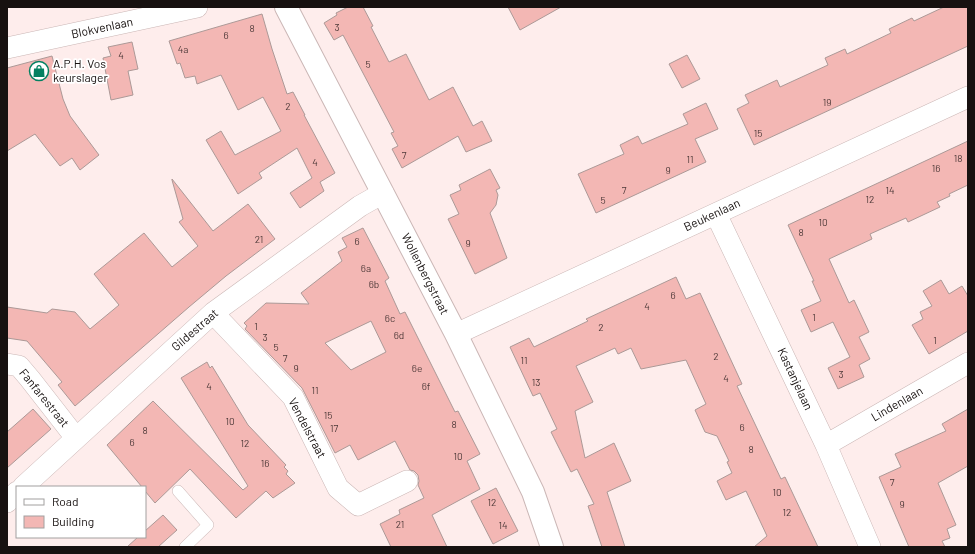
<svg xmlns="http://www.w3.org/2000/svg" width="975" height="554" font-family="Barlow,sans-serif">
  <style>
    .building { fill: #f3b7b4; stroke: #ac9997; fill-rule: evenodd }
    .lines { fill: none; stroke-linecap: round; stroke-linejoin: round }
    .service-casing { stroke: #cbb7b6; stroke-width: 12 }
    .minor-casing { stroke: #cbb7b6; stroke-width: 22 }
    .tertiary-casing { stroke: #cbb7b6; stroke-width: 24 }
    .service { stroke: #fff; stroke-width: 11 }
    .minor { stroke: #fff; stroke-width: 21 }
    .tertiary { stroke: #fff; stroke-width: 22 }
    .labels { text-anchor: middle; stroke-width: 3.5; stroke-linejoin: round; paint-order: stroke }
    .number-label { font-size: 10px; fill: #4e3a39 }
    .street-label { font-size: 12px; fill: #171110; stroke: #fff }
    .poi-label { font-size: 12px; fill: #171110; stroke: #fff; text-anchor: start }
  </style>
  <rect width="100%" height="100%" fill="#feedec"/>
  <path class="building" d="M348 7H363L373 26 371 27 389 62 406 54 429 100 453 87 473 126 482 121 492 141 466 152 458 136 402 168 392 149 398 146 391 133 394 132 343 35 334 40 324 23 337 15 336 13Z
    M508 7H561L520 30Z
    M944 7H968V46L754 145 737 109 749 103 745 95 777 80 780 87 828 65 825 58 845 49 847 54 891 33 889 29 912 18 914 21Z
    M262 14 272 49 287 94 293 92 305 115H304L335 173 320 182 324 191 300 208 290 193 312 178 297 148 259 173 262 178 238 194 206 140 221 131 235 155 281 131 263 97 238 110 221 75 197 84 195 76 185 78 180 63 177 64 169 41Z
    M132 42 138 69 128 71 133 95 111 100 103 58 111 56 108 47Z
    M687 55 700 79 682 88 669 64Z
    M52 56 63 99 70 116 99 155 80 170 72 158 60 166 35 134 7 151V68Z
    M706 103 718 129 695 139 706 162 596 213 578 174 624 154 620 145 638 136 642 144 688 124 683 114Z
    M968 141V185L949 194 950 196 937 202 940 207 908 222 906 218 870 234 872 239 829 259 849 303 854 300 869 332 859 337 870 359 859 365 864 377 838 389 828 368 850 357 833 322 811 332 801 310 821 301 812 281H814L788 225Z
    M490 169 500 188 496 190 498 195 496 205 490 213 507 258 475 274 448 219 459 214 450 195 461 190 459 185Z
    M172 179 213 231 248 204 275 239 226 276 189 307 75 406 58 385 62 382 27 341 7 338V307L47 313 52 309 75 312 90 329 119 305 94 274 144 233 172 267 198 246 179 222 183 219 172 180Z
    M363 228 389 278 385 281 400 314 405 312 455 412 458 411 480 454 467 461 480 489 432 515 447 547H391L380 524 400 514 399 510 424 498 418 485 419 481 418 475 414 471 410 470 395 441 358 460 350 445 335 453 302 388 245 329 247 326 244 323 266 303 309 304 301 293 342 261 338 252 347 247 342 238ZM371 321 386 352 351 370 325 343Z
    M676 277 686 299 700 293 742 384 737 386 781 479 785 477 818 547H754L767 536 746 491 726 500 717 481 732 473 727 462 729 461 717 436 705 432 695 410 706 404 686 360 641 369 631 348 618 354 615 348 576 366 593 402 575 411 585 458 614 443 631 481 607 492 625 547H602L588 506 594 504 577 469 571 472 551 432 557 429 540 393 533 396 510 347 529 338 534 347 588 321 586 319Z
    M941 280 949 294 962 286 968 296V331L929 354 912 325 923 319 920 312 932 306 923 291Z
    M207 362 210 368 212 366 248 425 286 465 284 467 288 471 286 474 295 483 273 498 266 491 236 518 190 469 155 503 145 491V487H142L107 445 153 401 243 490 248 486 181 378Z
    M33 409 51 429 7 468V432Z
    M968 409V466L938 483 956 525 947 529 950 538 942 541 945 547H909L879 477 901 467 895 454 946 431 942 424Z
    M496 488 518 531 493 544 471 501Z
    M163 515 177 530 158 547H127L138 537H145V531Z"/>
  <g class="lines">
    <g class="service-casing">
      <path id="service" d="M178 491 208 525 185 547"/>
    </g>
    <g class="minor-casing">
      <path id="minor" d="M7 48 197 7
        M716 214 826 445 870 547
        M213 313 293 397 338 488 358 505 407 481
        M456 334 968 97
        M7 364 19 366 30 379 76 438
        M826 445 968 363
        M23 487 213 313 360 206 383 193
        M7 502 17 492"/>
    </g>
    <g class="tertiary-casing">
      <path id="tertiary" d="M286 7 456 334 533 492 552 547"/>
    </g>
    <use href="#service" class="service"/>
    <use href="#minor" class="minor"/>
    <use href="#tertiary" class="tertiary"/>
  </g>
  <defs>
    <g id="shop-ring" transform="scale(1)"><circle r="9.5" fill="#fff" stroke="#038161" stroke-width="1.5"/><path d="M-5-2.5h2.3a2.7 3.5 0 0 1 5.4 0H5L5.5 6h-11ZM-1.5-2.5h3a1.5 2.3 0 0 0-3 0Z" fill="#038161"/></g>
  </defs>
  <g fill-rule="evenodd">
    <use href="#shop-ring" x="39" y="71"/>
  </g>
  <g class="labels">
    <g class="number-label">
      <text x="337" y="31">3</text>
      <text x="252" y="32">8</text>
      <text x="226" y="39">6</text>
      <text x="183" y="53">4a</text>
      <text x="121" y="59">4</text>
      <text x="368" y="68">5</text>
      <text x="827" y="106">19</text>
      <text x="288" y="110">2</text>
      <text x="758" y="137">15</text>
      <text x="404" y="159">7</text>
      <text x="958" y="162">18</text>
      <text x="690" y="163">11</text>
      <text x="315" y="166">4</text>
      <text x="936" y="172">16</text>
      <text x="668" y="174">9</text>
      <text x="624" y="194">7</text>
      <text x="890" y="194">14</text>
      <text x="870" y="203">12</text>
      <text x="603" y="204">5</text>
      <text x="823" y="226">10</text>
      <text x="801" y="236">8</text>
      <text x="259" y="243">21</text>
      <text x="357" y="245">6</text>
      <text x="468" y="247">9</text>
      <text x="366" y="272">6a</text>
      <text x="374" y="288">6b</text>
      <text x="673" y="299">6</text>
      <text x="647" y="310">4</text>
      <text x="814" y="321">1</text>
      <text x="390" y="322">6c</text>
      <text x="256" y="330">1</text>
      <text x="601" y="331">2</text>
      <text x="399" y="339">6d</text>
      <text x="265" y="341">3</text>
      <text x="935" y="344">1</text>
      <text x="276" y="351">5</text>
      <text x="716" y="360">2</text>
      <text x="285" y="362">7</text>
      <text x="524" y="364">11</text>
      <text x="296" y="372">9</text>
      <text x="417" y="372">6e</text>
      <text x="841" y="378">3</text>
      <text x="726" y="382">4</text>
      <text x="536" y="386">13</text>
      <text x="209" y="390">4</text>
      <text x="426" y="390">6f</text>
      <text x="315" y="394">11</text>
      <text x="328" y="419">15</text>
      <text x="230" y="425">10</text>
      <text x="454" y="428">8</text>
      <text x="742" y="431">6</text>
      <text x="334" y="432">17</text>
      <text x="145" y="434">8</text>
      <text x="132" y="446">6</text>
      <text x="245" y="447">12</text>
      <text x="751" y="453">8</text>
      <text x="458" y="460">10</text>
      <text x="265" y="467">16</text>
      <text x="892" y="486">7</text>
      <text x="777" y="496">10</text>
      <text x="492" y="506">12</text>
      <text x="902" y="508">9</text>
      <text x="787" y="516">12</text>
      <text x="400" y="528">21</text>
      <text x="503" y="529">14</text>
    </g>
    <g class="street-label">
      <text transform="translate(102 28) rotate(-12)" y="4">Blokvenlaan</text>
      <text transform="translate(712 215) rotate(-25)" y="4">Beukenlaan</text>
      <text transform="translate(425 274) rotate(63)" y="4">Wollenbergstraat</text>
      <text transform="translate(195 330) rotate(-41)" y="4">Gildestraat</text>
      <text transform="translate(795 379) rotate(65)" y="4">Kastanjelaan</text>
      <text transform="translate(44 398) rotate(51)" y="4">Fanfarestraat</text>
      <text transform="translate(897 404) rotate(-30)" y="4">Lindenlaan</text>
      <text transform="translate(307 428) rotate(62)" y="4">Vendelstraat</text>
    </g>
    <g class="poi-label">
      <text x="53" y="68">A.P.H. Vos<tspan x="53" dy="14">keurslager</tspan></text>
    </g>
  </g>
  <rect width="975" height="554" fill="none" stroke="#171110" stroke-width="16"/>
  <rect x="16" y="486" width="130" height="52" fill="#ffffff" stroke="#a2a09f"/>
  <rect x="24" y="499" width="20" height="6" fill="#ffffff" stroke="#a2a09f"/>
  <text x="52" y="506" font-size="12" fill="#171110">Road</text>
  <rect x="24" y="516" width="20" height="12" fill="#f3b7b4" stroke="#a2a09f"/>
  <text x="52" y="526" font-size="12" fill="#171110">Building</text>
</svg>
